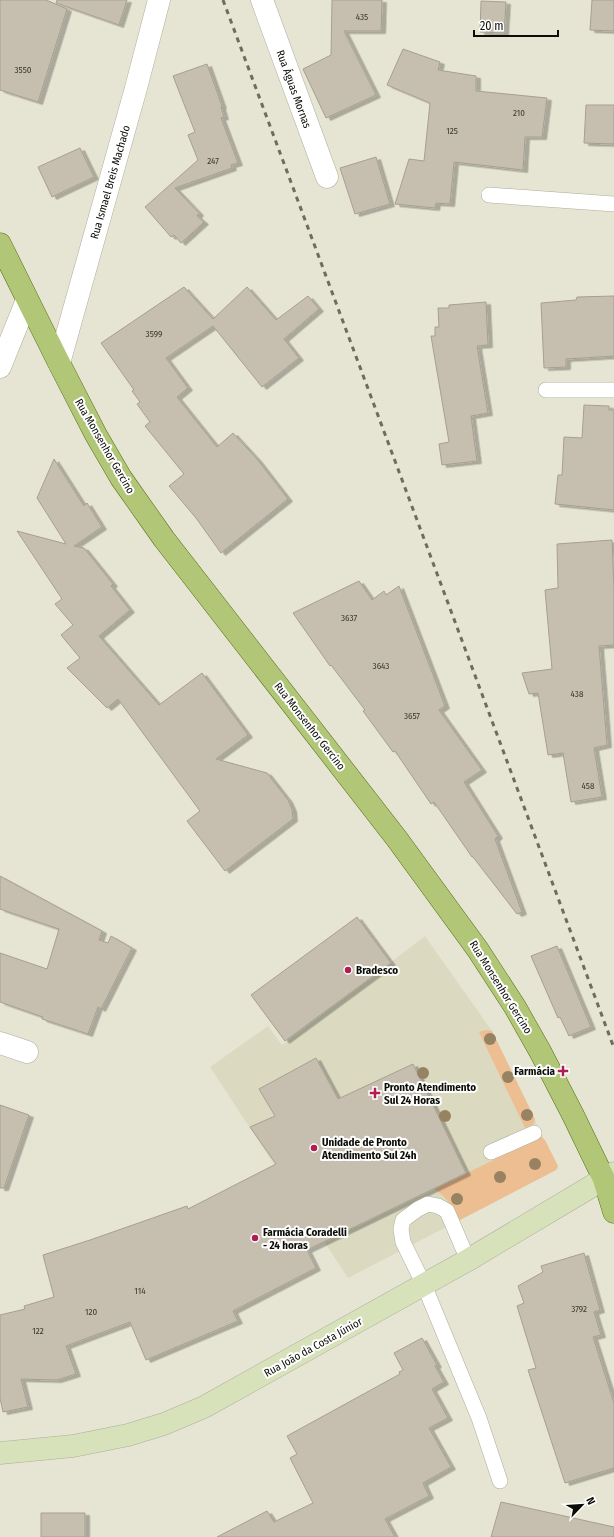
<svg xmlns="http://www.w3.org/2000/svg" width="614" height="1537" font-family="'Fira Sans Condensed',sans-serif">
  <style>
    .built { fill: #dbdac1 }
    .green { fill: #ecbe92 }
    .building { fill: #c6beae; stroke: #a79f90; filter: url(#shadow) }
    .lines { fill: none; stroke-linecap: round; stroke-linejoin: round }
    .lane-casing { stroke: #adad9c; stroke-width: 16 }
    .street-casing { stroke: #adad9c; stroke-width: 23 }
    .secondary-casing { stroke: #adad9c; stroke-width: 23 }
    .primary-casing { stroke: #566d13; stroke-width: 23 }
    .lane { stroke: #fff; stroke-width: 15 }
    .street { stroke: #fff; stroke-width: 22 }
    .secondary { stroke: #d8e2ba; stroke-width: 22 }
    .primary { stroke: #b1c676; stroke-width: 22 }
    .rail { stroke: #6d6c61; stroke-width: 3; stroke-dasharray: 5 5; stroke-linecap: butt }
    .tree { fill: #978261 }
    .poi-dot { fill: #ae1e54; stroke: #fff; stroke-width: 1.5 }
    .labels { text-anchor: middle; stroke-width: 4; stroke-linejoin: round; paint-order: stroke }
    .number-label { font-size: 9px; fill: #3b3931 }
    .street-label { font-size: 11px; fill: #0d0d07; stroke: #fff }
    .poi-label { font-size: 11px; font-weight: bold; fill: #0d0d07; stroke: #fff; text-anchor: start }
  </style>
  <defs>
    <filter id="shadow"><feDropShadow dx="4.5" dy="2.5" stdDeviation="0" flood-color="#0004"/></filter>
  </defs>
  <rect width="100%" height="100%" fill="#e6e5d3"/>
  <path class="built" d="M425 936 492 1031 558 1168 556 1170 348 1278 210 1067 268 1026 282 1045Z"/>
  <path class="green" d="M486 1030 492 1031 535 1119 534 1124 525 1128 479 1032Z
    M541 1137 545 1140 558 1166 556 1170 460 1220C453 1207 447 1197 434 1189Z"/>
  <path class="building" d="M0 0H46L67 9 38 102 0 90Z
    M57 0H127L119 25 56 3Z
    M332 0H382L381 31H344L376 95 326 118 303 69 331 55Z
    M592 0H614V31L590 30Z
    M481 1 506 2 504 33 480 32Z
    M403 49 440 62 438 70 476 76V91L547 98 542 137H525L523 170 454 162 450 204 436 203 435 208 395 204 409 159 424 161 430 103 387 85Z
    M207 64 222 106 221 107 224 117 221 118 238 163 231 165 232 168 175 188 199 213 197 216 204 222 181 243 174 235 171 237 145 207 198 160 188 135 195 132 173 76Z
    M586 105H614V144L584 143Z
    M80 148 94 177 52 197 38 167Z
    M376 157 390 204 355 214 340 168Z
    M184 287 213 319 247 287 276 320 308 296 319 309 284 339 299 358 262 387 213 326 166 358 188 388 177 397 217 447 233 433 257 459 288 499 221 553 196 518 169 486 184 474 145 426 150 422 137 404 140 402 132 391 134 390 101 343Z
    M614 296V356L566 359V367L544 368 541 303 576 300 577 297Z
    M486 302 488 345 477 346 488 413 471 416 477 461 442 465 439 444 449 442 431 336H435V327H439L438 308H449V305Z
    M584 405 609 406V410H614V510L555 504 558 475H562L564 437 582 438Z
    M54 459 84 506 87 503 102 527 74 546 84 548 113 584 111 586 130 610 99 636 159 705 202 673 248 735 216 759 267 773 288 800 292 809 293 819 225 871 187 821 200 811 118 699 107 708 67 668 80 658 61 635 73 625 55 604 62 599 17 531 66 544 37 498Z
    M612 540 614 589V645L599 646 607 745 594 748 602 797 571 802 563 753 548 755 538 693 529 694 522 673 552 669 545 590 558 588 557 544Z
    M359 581 372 600 384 591 386 595 399 586 445 706 439 710 482 770 464 782 498 836 495 839 522 912 517 914 473 857H472L434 802 431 804 395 751 393 752 363 711 365 710 331 665 330 666 293 613Z
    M0 876 102 931 99 940 108 943 111 936 132 948 101 1009 98 1007 88 1034 42 1019 43 1017 0 1002V953L47 969 59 929 0 909Z
    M357 917 391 963 285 1041 251 995Z
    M557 946 591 1027 569 1036 560 1017 558 1018 531 956Z
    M316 1058 338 1099 413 1064 466 1173 307 1250 316 1268 233 1311 238 1321 146 1360 130 1322 66 1346 76 1374 57 1380 21 1379 28 1407 3 1412 0 1398V1315L25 1309 24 1306 54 1297 43 1255 90 1240 187 1206 188 1209 276 1164 250 1127 275 1116 259 1089Z
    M0 1105 29 1115 4 1188H0Z
    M584 1253 600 1310 594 1312 601 1335 593 1337 614 1403V1468L565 1483 528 1370 536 1368 517 1306 524 1303 518 1286 543 1272 541 1266Z
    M422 1338 437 1365 435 1366 444 1382 432 1389 448 1418 429 1428 451 1467 423 1483 429 1496 385 1519 395 1537H217L267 1511 274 1522 313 1503 290 1458 297 1454 287 1436 400 1374 399 1372 403 1370 394 1353Z
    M501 1502 614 1527V1537H491Z
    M41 1513H85V1537H41Z"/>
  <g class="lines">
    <g class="lane-casing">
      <path id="lane" d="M489 195 614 204
        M546 390H614
        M491 1152 534 1133
        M468 1260 447 1211 438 1206 428 1204 418 1209 403 1220 401 1229 403 1242 424 1285 479 1418 500 1481"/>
    </g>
    <g class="street-casing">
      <path id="street" d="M262 0 327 177
        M59 363 136 88 159 0
        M0 367 27 300
        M0 1043 27 1052"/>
    </g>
    <g class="secondary-casing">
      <path id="secondary" d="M0 1453 73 1446 128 1435 164 1424 204 1407 468 1260 614 1173"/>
    </g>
    <g class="primary-casing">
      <path id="primary" d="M0 244 59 363 96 435 121 478 164 539 397 839 478 950 515 1007 541 1053 573 1115 604 1179 614 1212"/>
    </g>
    <use href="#lane" class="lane"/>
    <use href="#street" class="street"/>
    <use href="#secondary" class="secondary"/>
    <use href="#primary" class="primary"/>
    <path class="rail" d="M223 0 614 1048"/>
  </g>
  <g class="tree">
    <circle cx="490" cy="1039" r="6"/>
    <circle cx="423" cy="1073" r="6"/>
    <circle cx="508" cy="1077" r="6"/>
    <circle cx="527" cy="1115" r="6"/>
    <circle cx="445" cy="1116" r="6"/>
    <circle cx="535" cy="1164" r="6"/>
    <circle cx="500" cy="1177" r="6"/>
    <circle cx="457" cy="1199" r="6"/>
  </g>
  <g class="poi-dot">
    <circle cx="348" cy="970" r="4"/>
    <path d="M561 1065h4v4h4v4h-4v4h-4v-4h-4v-4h4z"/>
    <path d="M373 1087h4v4h4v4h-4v4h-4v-4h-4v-4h4z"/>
    <circle cx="314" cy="1148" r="4"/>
    <circle cx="255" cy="1238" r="4"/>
  </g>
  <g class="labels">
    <g class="number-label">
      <text x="362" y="20">435</text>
      <text x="23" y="73">3550</text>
      <text x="519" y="116">210</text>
      <text x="452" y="134">125</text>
      <text x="213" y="164">247</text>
      <text x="154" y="337">3599</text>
      <text x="349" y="621">3637</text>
      <text x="381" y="669">3643</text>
      <text x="577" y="697">438</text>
      <text x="412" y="719">3657</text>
      <text x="588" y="789">458</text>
      <text x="140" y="1294">114</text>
      <text x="579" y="1312">3792</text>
      <text x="91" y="1315">120</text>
      <text x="38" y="1334">122</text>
    </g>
    <g class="street-label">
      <text transform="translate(294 89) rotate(70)" y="4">Rua Águas Mornas</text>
      <text transform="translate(110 182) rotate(-74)" y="4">Rua Ismael Breis Machado</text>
      <text transform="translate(105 446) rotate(60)" y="4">Rua Monsenhor Gercino</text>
      <text transform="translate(310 726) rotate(52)" y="4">Rua Monsenhor Gercino</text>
      <text transform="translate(501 987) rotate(58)" y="4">Rua Monsenhor Gercino</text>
      <text transform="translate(313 1347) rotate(-29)" y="4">Rua João da Costa Júnior</text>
    </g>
    <g class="poi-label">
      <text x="356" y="974">Bradesco</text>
      <text x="555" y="1075" text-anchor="end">Farmácia</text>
      <text x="384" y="1091">Pronto Atendimento<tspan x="384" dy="13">Sul 24 Horas</tspan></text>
      <text x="322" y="1146">Unidade de Pronto<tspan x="322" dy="13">Atendimento Sul 24h</tspan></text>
      <text x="263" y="1236">Farmácia Coradelli<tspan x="263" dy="13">- 24 horas</tspan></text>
    </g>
  </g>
  <g transform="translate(582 1505) rotate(65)" stroke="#ffffff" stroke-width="3" paint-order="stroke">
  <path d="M0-3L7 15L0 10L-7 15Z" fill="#0d0d07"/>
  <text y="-6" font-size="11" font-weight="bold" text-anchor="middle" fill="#0d0d07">N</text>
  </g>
  <path d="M474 30v6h84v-6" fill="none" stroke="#0d0d07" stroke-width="2"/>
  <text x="480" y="30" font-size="12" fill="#0d0d07" stroke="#ffffff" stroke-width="3" paint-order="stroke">20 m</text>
</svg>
